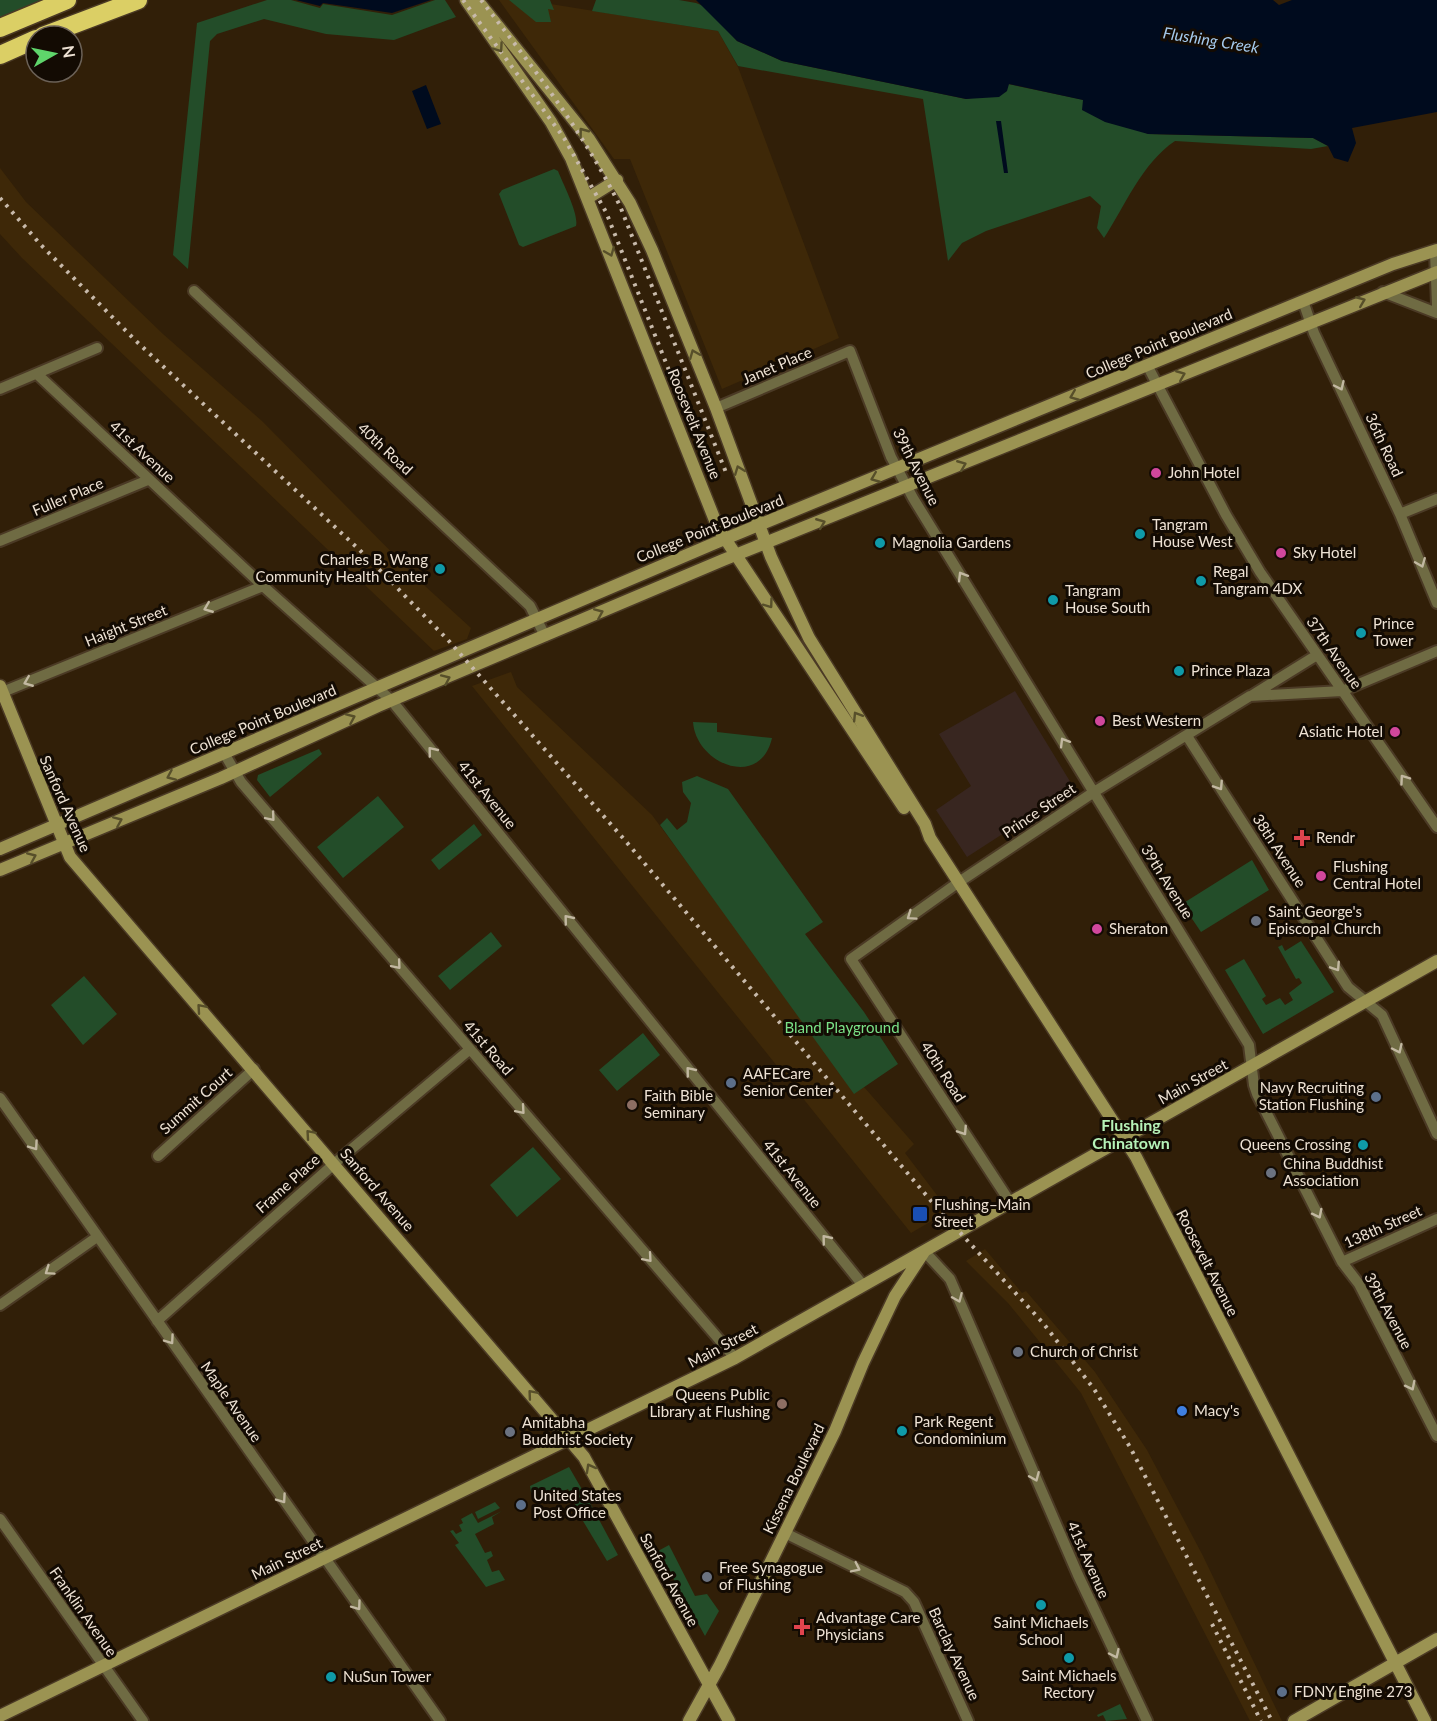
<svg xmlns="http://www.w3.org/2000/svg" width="1437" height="1721" font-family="Lato,sans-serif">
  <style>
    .commercial { fill: #382620 }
    .built { fill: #3e2808 }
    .green { fill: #234d29 }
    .water { fill: #000b1e }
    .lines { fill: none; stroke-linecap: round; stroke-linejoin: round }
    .street-casing { stroke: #4b3a25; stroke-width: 14 }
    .secondary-casing { stroke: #4b3a25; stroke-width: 15 }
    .highway-casing { stroke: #4b3a25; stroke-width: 21 }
    .street { stroke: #6f6b43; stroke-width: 10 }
    .secondary { stroke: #9b9352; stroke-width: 12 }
    .highway { stroke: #dbcf65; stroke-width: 18 }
    .rail { stroke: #c8baab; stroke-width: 4; stroke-dasharray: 3 6; stroke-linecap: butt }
    .oneway { stroke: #574f2a }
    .oneway2 { stroke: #c2b8a1 }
    .hotel-dot { fill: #d1479c; stroke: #130b03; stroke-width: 2 }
    .culture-dot { fill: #0f9aa8; stroke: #130b03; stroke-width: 2 }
    .health-dot { fill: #e0444e; stroke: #130b03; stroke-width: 2 }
    .worship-dot { fill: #6b7280; stroke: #130b03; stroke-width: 2 }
    .service-dot { fill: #5c6f8a; stroke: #130b03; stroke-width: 2 }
    .education-dot { fill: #8d6e63; stroke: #130b03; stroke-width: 2 }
    .transit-dot { fill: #1a4fb4; stroke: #130b03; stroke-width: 2 }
    .shop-dot { fill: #3f7fe0; stroke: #130b03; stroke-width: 2 }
    .labels { text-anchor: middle; stroke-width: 6; stroke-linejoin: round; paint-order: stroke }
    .street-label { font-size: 15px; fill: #eee2d4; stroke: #130b03 }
    .poi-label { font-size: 15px; fill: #eee2d4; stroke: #130b03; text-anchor: start }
    .park-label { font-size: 15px; fill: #7ae187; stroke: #130b03 }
    .water-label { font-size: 16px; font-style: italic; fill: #a5caed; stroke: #130b03 }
    .neighbourhood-label { font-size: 16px; font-weight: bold; fill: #b6f2b8; stroke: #130b03 }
  </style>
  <rect width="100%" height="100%" fill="#311f08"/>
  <path class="commercial" d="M1015 691 1074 788 967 857 936 810 971 786 939 734Z"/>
  <path class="built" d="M499 0H526L718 31 738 67 839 338 722 389 630 159H614Z
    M0 168 26 202 163 334 262 421 425 586 471 628 467 639 434 651 22 258 0 234Z
    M511 672 517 687 652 815 777 984 854 1093 864 1087 914 1144 905 1153 949 1211 911 1233 472 686Z
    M985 1249 1022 1293 1026 1291 1095 1372 1147 1450 1203 1556 1282 1721H1250L1081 1393 1008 1303 966 1261Z"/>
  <path class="green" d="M0 0H56L0 23Z
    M267 0H291L320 8 323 4 392 15 435 0H445L456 17 394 40 326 34 264 19 217 34 210 41 188 269 173 255 197 23Z
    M509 0H550L554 10 548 9 551 22H536Z
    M596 0H679L696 3 706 7 737 41 782 61 966 99 1006 92 1008 84 1084 100 1148 134 1313 138 1328 146 1311 149 1175 141C1142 163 1125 206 1104 238L1097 228 1101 206 1090 196 986 231 962 243 948 261 923 99 738 66 718 31 592 11Z
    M554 169 558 171C563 184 579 214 576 226L523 247 519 245 499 194 502 190Z
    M693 722 717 723V732L772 738C760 790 696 764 693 722Z
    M319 749 322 754 270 797 257 780 258 775Z
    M697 776 728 789 823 922 805 934 864 1012 898 1064 854 1094 660 825 667 818 677 830 687 822 691 803 683 792 682 782Z
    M378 796 404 827 343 878 317 847Z
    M474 824 482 835 439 870 431 860Z
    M1252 860 1269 890 1201 932 1182 904Z
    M491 932 502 946 450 990 438 976Z
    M1301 941 1334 992 1263 1034 1225 970 1244 959 1266 996 1262 999 1266 1005 1280 998 1285 1005 1293 1000 1289 993 1302 983 1299 978 1296 979 1278 947 1282 945 1285 951Z
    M84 976 117 1014 83 1045 51 1005Z
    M643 1033 660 1055 617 1091 599 1070Z
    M533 1147 561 1179 517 1217 490 1185Z
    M569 1467 594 1510 581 1517 568 1489 548 1498 545 1492 535 1496 531 1492 530 1486Z
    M495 1502 500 1508 478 1519 475 1512Z
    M502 1511 492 1517 494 1524 475 1534 485 1553 491 1551 493 1556 487 1560 492 1572 499 1570 505 1580 486 1587 455 1545 459 1543 450 1531 453 1530 456 1534 462 1531 459 1525 463 1523 461 1519 472 1513 478 1523Z
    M596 1514 618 1555 607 1561 583 1521Z
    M669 1545 695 1596 707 1594 719 1611 705 1636 658 1551Z
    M1120 1704 1127 1719 1106 1721 1103 1715 1098 1717 1097 1715Z"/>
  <path class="water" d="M296 0H431L392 13 323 3 320 6Z
    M696 0H1273L1279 5 1292 0H1437V112L1352 128 1356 143 1348 162 1334 158 1328 146 1313 138 1148 134 1105 122 1082 110 1083 100 1009 84 1007 91 999 97 966 99 782 61 737 41Z
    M426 85 441 124 427 129 412 91Z
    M996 121H1001L1008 173H1004Z"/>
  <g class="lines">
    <g class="street-casing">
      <path id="street" d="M1435 251 1437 305
        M194 291 530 606 545 636
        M1383 292 1437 313
        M1303 301 1314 333 1400 514 1437 603
        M1147 365 1226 515 1260 572 1437 827
        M37 374 263 586 392 701 862 1284
        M0 389 97 348
        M716 408 850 351 891 457 913 498 1249 1045 1254 1085 1257 1094 1342 1262 1359 1284 1437 1436
        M1400 514 1437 499
        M0 541 148 480
        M0 693 263 586
        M1251 696 1317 655
        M1187 736 1348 987 1382 1015 1437 1134
        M224 753 241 782 735 1358
        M0 1098 440 1721
        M158 1156 254 1069
        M1010 1202 851 959 959 882 1094 792 1250 696 1342 691 1437 651
        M924 1251 950 1279 1078 1575 1147 1721
        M1342 1262 1437 1219
        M0 1305 97 1237
        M157 1321 335 1163 469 1050
        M0 1519 143 1721
        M785 1533 905 1592 914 1602 968 1721"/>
    </g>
    <g class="secondary-casing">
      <path id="secondary" d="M466 0 551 122 571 158 718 528 904 808
        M477 0 589 139 630 203 652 250 716 408 771 557 809 638 925 824 930 838 1136 1157 1425 1721
        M588 198 617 180
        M0 686 70 857 584 1457 729 1721
        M0 849 715 543 1393 264 1437 250
        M0 870 221 778 378 706 723 560 1437 272
        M0 1716 735 1358 1437 961
        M689 1721 720 1665 835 1431 863 1363 895 1296 924 1252
        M1294 1721 1437 1639"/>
    </g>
    <g class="highway-casing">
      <path id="highway" d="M0 28 67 0
        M43 36 138 0
        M0 55 36 39"/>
    </g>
    <use href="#street" class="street"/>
    <use href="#secondary" class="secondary"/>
    <use href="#highway" class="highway"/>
    <path class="rail" d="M463 0 564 138 606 212 713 481
      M481 0C532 66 583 131 620 206L727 475
      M0 198 41 245 136 341 366 556 448 640 623 838 932 1202 1043 1323 1094 1389 1130 1447 1272 1721
      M1212 1624 1261 1721"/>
  </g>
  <defs><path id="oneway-chevron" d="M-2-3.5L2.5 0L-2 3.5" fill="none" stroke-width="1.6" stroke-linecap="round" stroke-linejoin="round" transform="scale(1.5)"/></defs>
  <g class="oneway">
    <use href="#oneway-chevron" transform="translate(499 48) rotate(55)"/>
    <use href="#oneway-chevron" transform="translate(583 132) rotate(-127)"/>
    <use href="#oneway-chevron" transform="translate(610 252) rotate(68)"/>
    <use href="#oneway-chevron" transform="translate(1361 301) rotate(-22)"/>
    <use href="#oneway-chevron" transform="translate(694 354) rotate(-112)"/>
    <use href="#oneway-chevron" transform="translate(1181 375) rotate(-22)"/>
    <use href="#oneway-chevron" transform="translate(1074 396) rotate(158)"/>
    <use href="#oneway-chevron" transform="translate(962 465) rotate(-22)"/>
    <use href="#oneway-chevron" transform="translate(739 470) rotate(-111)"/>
    <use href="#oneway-chevron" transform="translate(875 478) rotate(158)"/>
    <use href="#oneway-chevron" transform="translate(821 523) rotate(-22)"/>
    <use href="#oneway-chevron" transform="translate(769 604) rotate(54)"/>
    <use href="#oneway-chevron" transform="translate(599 613) rotate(-23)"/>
    <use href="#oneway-chevron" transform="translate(446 679) rotate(-24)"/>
    <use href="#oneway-chevron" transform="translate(857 716) rotate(-122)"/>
    <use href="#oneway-chevron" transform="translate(351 718) rotate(-24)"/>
    <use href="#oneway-chevron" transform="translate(171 776) rotate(156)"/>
    <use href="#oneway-chevron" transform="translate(118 821) rotate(-23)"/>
    <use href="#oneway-chevron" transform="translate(32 857) rotate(-23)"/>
    <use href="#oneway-chevron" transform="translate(201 1008) rotate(-131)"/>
    <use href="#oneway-chevron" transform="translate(310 1134) rotate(-131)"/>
    <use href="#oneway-chevron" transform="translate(532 1394) rotate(-130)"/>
    <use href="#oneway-chevron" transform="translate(590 1468) rotate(-119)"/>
  </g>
  <g class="oneway2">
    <use href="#oneway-chevron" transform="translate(1340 386) rotate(65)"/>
    <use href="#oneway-chevron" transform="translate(1421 563) rotate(68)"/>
    <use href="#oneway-chevron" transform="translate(962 576) rotate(-121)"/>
    <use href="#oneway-chevron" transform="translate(208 608) rotate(158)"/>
    <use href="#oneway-chevron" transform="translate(28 682) rotate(158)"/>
    <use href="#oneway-chevron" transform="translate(1064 742) rotate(-121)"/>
    <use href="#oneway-chevron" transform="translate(432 751) rotate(-129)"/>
    <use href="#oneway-chevron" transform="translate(1404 779) rotate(-125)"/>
    <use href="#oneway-chevron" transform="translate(1219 786) rotate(57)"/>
    <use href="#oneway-chevron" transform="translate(271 817) rotate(50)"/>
    <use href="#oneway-chevron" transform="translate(911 916) rotate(145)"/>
    <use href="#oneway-chevron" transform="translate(568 919) rotate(-129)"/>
    <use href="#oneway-chevron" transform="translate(397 965) rotate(50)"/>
    <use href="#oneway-chevron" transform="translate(1336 967) rotate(57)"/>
    <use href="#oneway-chevron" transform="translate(1398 1049) rotate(65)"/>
    <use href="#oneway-chevron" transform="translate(690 1071) rotate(-129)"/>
    <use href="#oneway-chevron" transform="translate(521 1110) rotate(49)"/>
    <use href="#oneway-chevron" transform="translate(963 1131) rotate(57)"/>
    <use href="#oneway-chevron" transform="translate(34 1146) rotate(55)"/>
    <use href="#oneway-chevron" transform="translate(1318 1214) rotate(63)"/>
    <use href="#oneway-chevron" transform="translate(826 1239) rotate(-129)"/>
    <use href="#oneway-chevron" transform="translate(648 1258) rotate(49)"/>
    <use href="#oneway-chevron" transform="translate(49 1271) rotate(145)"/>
    <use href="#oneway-chevron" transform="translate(958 1298) rotate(67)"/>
    <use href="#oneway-chevron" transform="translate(170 1340) rotate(55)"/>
    <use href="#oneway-chevron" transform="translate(1411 1386) rotate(63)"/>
    <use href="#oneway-chevron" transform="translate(1035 1477) rotate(67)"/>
    <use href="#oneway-chevron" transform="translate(282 1499) rotate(55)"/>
    <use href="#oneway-chevron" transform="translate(856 1568) rotate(26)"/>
    <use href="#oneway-chevron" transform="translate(357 1606) rotate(54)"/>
    <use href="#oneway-chevron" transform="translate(1115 1654) rotate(65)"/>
  </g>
  <g class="hotel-dot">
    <circle cx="1156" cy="473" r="6"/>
    <circle cx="1281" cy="553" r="6"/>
    <circle cx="1100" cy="721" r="6"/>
    <circle cx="1395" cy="732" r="6"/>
    <circle cx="1321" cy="876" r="6"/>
    <circle cx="1097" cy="929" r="6"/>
  </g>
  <g class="culture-dot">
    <circle cx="1140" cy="534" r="6"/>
    <circle cx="880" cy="543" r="6"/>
    <circle cx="440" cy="569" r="6"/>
    <circle cx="1201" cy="581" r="6"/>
    <circle cx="1053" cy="600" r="6"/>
    <circle cx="1361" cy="633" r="6"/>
    <circle cx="1179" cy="671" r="6"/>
    <circle cx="1363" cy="1145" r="6"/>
    <circle cx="902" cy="1431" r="6"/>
    <circle cx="1041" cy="1605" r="6"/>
    <circle cx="1069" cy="1658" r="6"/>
    <circle cx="331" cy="1677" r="6"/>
  </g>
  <g class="health-dot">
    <path d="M1299 829h6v6h6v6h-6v6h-6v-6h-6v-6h6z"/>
    <path d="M799 1618h6v6h6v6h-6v6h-6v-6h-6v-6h6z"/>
  </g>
  <g class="worship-dot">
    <circle cx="1256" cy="921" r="6"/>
    <circle cx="1271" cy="1173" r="6"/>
    <circle cx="1018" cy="1352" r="6"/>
    <circle cx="510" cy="1432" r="6"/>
    <circle cx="707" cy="1577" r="6"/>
  </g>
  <g class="service-dot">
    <circle cx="731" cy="1083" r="6"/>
    <circle cx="1376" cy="1097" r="6"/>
    <circle cx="521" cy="1505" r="6"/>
    <circle cx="1282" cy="1692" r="6"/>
  </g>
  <g class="education-dot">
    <circle cx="632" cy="1105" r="6"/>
    <circle cx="782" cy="1404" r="6"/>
  </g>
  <rect class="transit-dot" x="912" y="1206" width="16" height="16" rx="3"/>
  <circle class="shop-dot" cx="1182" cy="1411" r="6"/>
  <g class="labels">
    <g class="street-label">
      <text transform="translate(1159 344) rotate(-23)" y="5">College Point Boulevard</text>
      <text transform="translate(777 366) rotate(-23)" y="5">Janet Place</text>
      <text transform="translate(694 424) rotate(68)" y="5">Roosevelt Avenue</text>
      <text transform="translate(1384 445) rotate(65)" y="5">36th Road</text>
      <text transform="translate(385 449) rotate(43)" y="5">40th Road</text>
      <text transform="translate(142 452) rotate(43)" y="5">41st Avenue</text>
      <text transform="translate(916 467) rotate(63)" y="5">39th Avenue</text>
      <text transform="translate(68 497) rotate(-23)" y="5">Fuller Place</text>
      <text transform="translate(710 529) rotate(-22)" y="5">College Point Boulevard</text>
      <text transform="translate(126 626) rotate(-22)" y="5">Haight Street</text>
      <text transform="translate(1334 653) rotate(55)" y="5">37th Avenue</text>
      <text transform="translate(263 720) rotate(-23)" y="5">College Point Boulevard</text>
      <text transform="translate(487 795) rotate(51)" y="5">41st Avenue</text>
      <text transform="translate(65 804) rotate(66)" y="5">Sanford Avenue</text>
      <text transform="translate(1039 811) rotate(-34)" y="5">Prince Street</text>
      <text transform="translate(1279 851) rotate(57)" y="5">38th Avenue</text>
      <text transform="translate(1167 882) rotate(58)" y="5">39th Avenue</text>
      <text transform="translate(488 1048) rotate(49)" y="5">41st Road</text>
      <text transform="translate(943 1072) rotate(57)" y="5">40th Road</text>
      <text transform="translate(1193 1082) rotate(-29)" y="5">Main Street</text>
      <text transform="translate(196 1101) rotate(-42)" y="5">Summit Court</text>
      <text transform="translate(792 1174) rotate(51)" y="5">41st Avenue</text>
      <text transform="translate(288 1184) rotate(-42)" y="5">Frame Place</text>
      <text transform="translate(377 1190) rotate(49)" y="5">Sanford Avenue</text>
      <text transform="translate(1383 1227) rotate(-24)" y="5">138th Street</text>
      <text transform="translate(1207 1263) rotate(63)" y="5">Roosevelt Avenue</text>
      <text transform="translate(1388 1311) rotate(62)" y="5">39th Avenue</text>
      <text transform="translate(723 1346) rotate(-28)" y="5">Main Street</text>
      <text transform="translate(231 1402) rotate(55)" y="5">Maple Avenue</text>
      <text transform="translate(794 1479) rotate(-64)" y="5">Kissena Boulevard</text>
      <text transform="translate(287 1559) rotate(-26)" y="5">Main Street</text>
      <text transform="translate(1088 1560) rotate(66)" y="5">41st Avenue</text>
      <text transform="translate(669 1580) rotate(61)" y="5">Sanford Avenue</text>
      <text transform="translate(83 1612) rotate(55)" y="5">Franklin Avenue</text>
      <text transform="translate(954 1654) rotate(65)" y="5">Barclay Avenue</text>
    </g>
    <g class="poi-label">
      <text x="1168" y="478">John Hotel</text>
      <text x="1152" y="530">Tangram<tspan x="1152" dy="17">House West</tspan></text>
      <text x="892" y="548">Magnolia Gardens</text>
      <text x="1293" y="558">Sky Hotel</text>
      <text x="428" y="565" text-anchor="end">Charles B. Wang<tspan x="428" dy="17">Community Health Center</tspan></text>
      <text x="1213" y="577">Regal<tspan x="1213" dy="17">Tangram 4DX</tspan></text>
      <text x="1065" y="596">Tangram<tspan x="1065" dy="17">House South</tspan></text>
      <text x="1373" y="629">Prince<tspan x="1373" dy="17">Tower</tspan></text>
      <text x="1191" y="676">Prince Plaza</text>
      <text x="1112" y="726">Best Western</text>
      <text x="1383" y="737" text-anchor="end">Asiatic Hotel</text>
      <text x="1316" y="843">Rendr</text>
      <text x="1333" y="872">Flushing<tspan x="1333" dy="17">Central Hotel</tspan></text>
      <text x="1268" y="917">Saint George's<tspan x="1268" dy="17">Episcopal Church</tspan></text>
      <text x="1109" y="934">Sheraton</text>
      <text x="743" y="1079">AAFECare<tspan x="743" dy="17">Senior Center</tspan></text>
      <text x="1364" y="1093" text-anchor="end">Navy Recruiting<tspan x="1364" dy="17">Station Flushing</tspan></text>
      <text x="644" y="1101">Faith Bible<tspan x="644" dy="17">Seminary</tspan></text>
      <text x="1351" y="1150" text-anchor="end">Queens Crossing</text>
      <text x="1283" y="1169">China Buddhist<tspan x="1283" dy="17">Association</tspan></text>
      <text x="934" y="1210">Flushing–Main<tspan x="934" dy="17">Street</tspan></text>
      <text x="1030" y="1357">Church of Christ</text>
      <text x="770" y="1400" text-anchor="end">Queens Public<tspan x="770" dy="17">Library at Flushing</tspan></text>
      <text x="1194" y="1416">Macy's</text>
      <text x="914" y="1427">Park Regent<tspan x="914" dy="17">Condominium</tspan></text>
      <text x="522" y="1428">Amitabha<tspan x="522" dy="17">Buddhist Society</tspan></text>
      <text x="533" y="1501">United States<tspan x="533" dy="17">Post Office</tspan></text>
      <text x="719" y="1573">Free Synagogue<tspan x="719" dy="17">of Flushing</tspan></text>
      <text x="816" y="1623">Advantage Care<tspan x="816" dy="17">Physicians</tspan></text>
      <text x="1041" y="1628" text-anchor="middle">Saint Michaels<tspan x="1041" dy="17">School</tspan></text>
      <text x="1069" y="1681" text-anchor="middle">Saint Michaels<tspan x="1069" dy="17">Rectory</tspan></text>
      <text x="343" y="1682">NuSun Tower</text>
      <text x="1294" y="1697">FDNY Engine 273</text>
    </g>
    <g class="park-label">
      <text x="842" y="1033">Bland Playground</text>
    </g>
    <g class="water-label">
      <text transform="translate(1211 40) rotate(9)" y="6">Flushing Creek</text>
    </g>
    <g class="neighbourhood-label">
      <text x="1131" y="1131">Flushing<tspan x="1131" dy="18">Chinatown</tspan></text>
    </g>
  </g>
  <g transform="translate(54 54) rotate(81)"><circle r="28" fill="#130b03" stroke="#6b6157" stroke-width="1.5"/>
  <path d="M0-4.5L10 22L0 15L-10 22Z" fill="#5fd56b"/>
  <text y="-9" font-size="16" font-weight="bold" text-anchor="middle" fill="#eee2d4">N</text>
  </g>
</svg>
